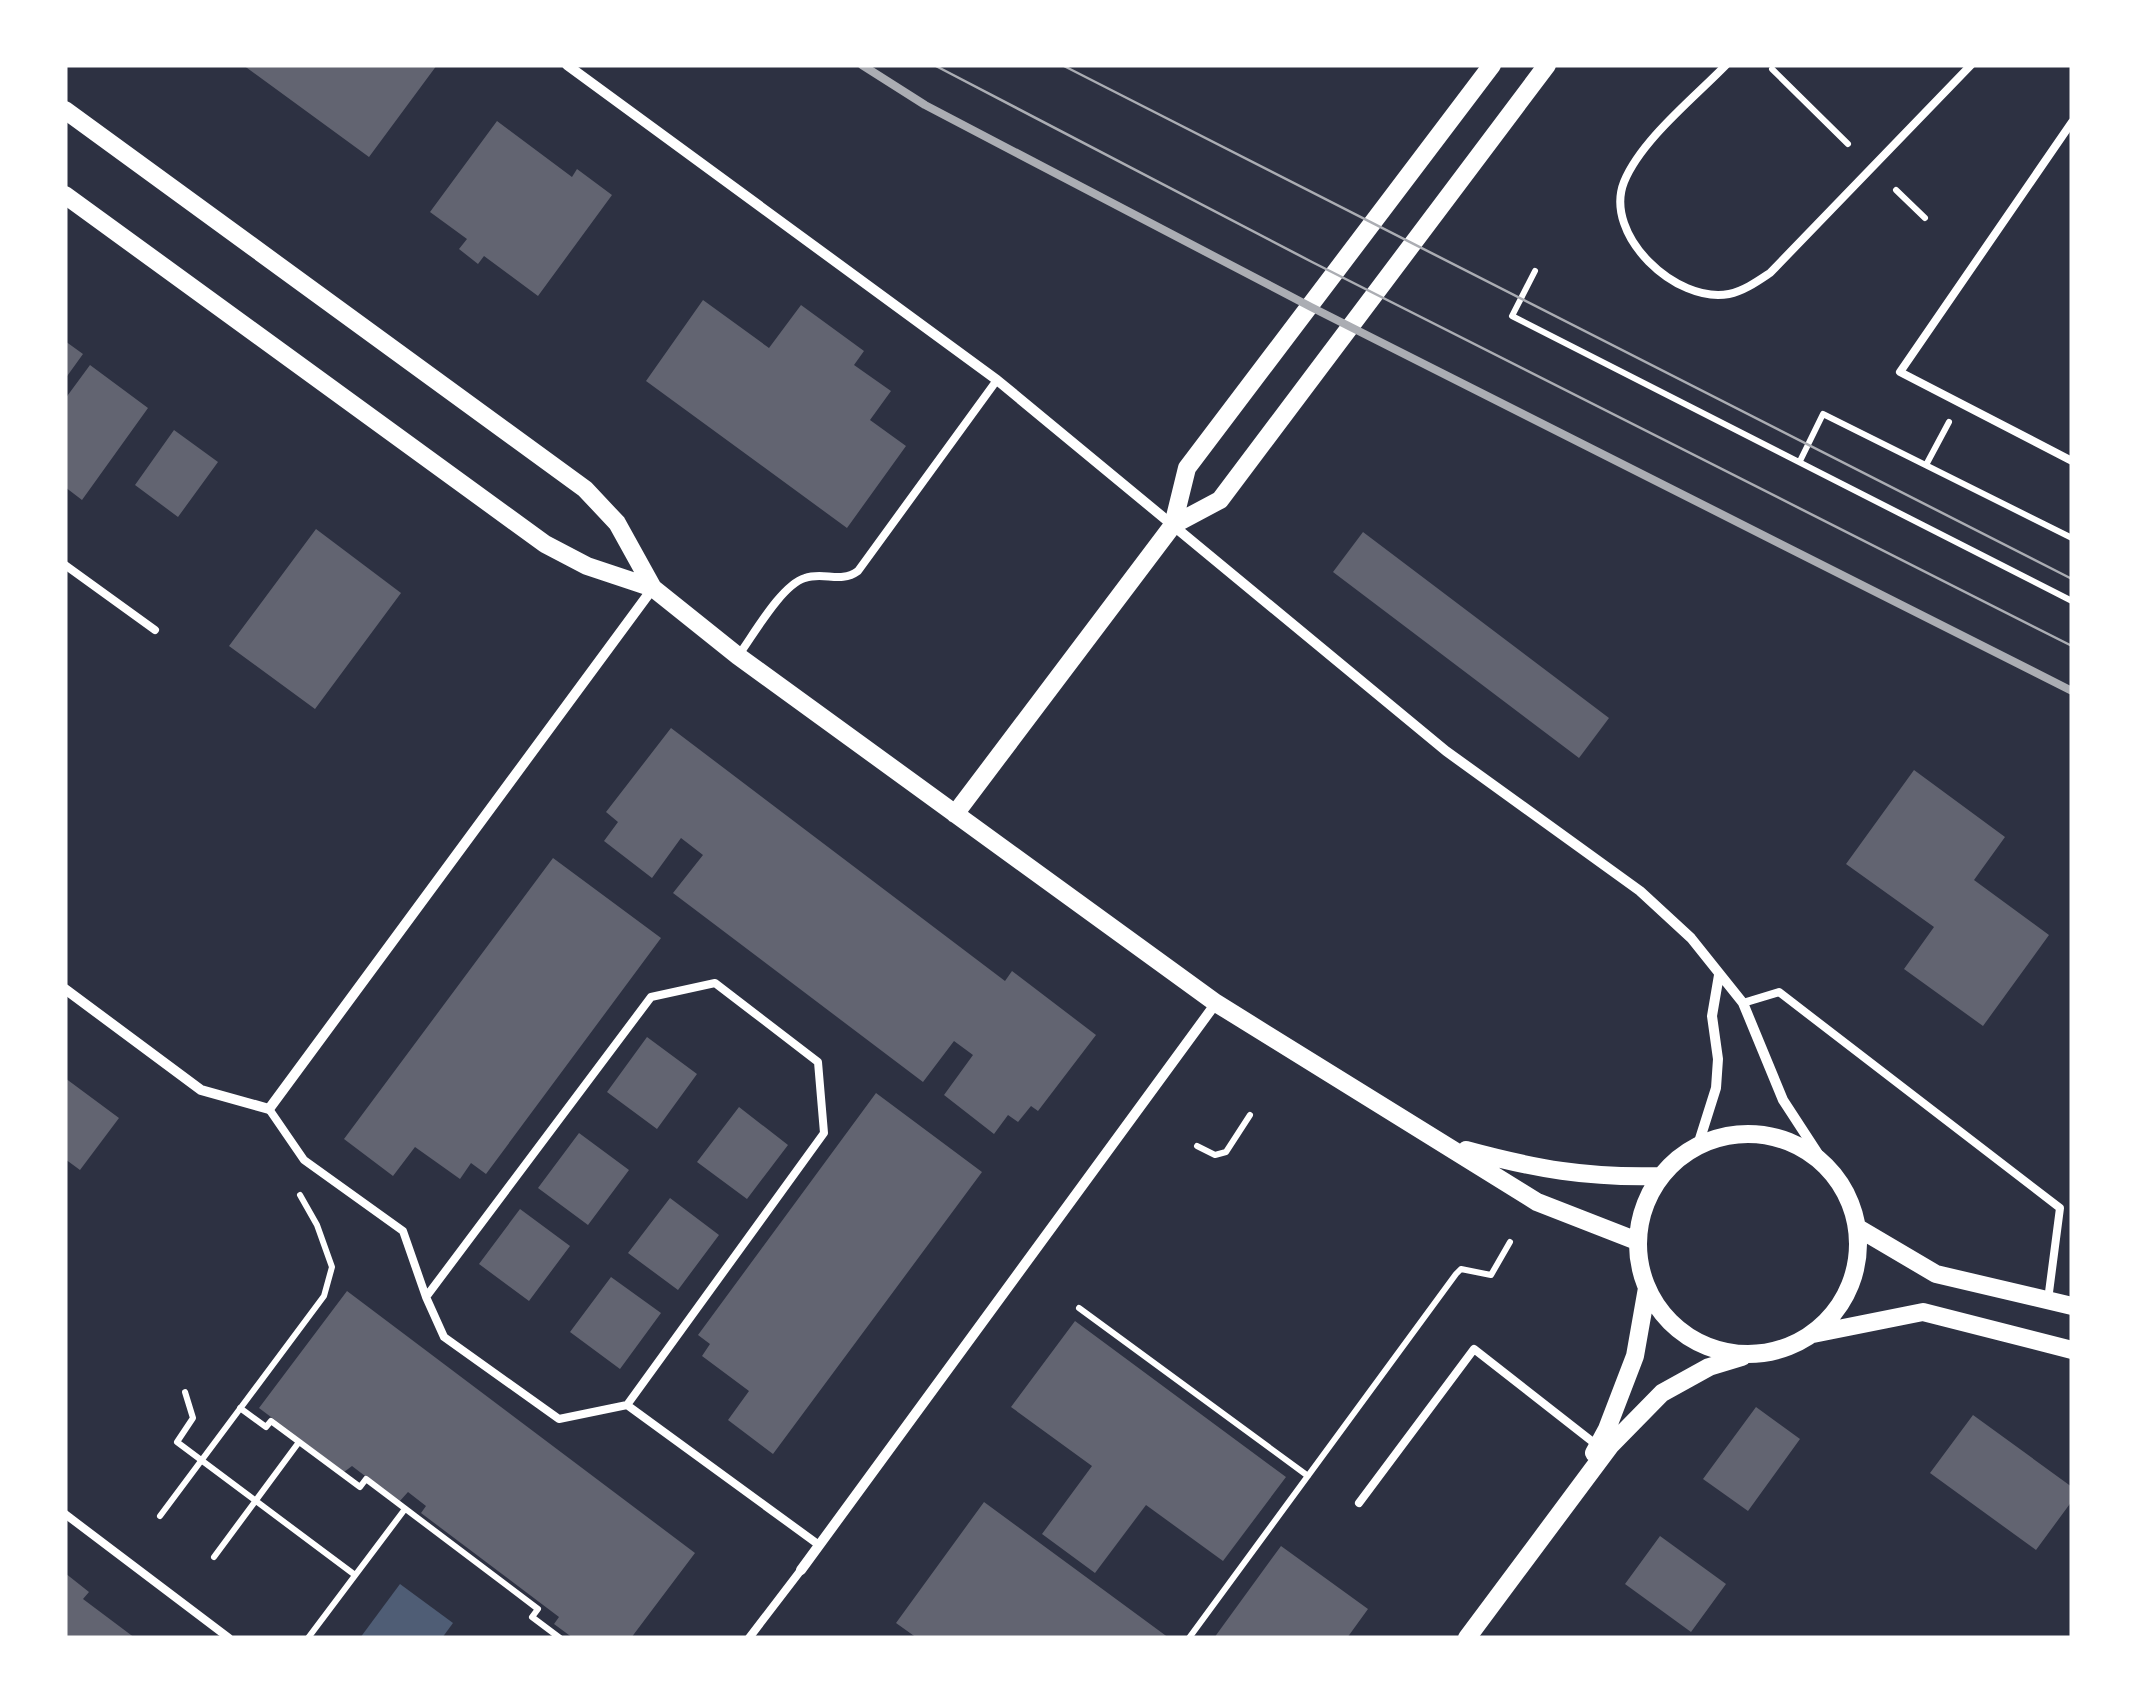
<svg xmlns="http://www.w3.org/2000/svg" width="2137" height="1703" font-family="'Open Sans',sans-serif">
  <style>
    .water { fill: #4f5d75 }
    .building { fill: #626471 }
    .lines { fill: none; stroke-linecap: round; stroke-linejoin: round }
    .path { stroke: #fff; stroke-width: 6 }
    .service { stroke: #fff; stroke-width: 8 }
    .minor { stroke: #fff; stroke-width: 10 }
    .tertiary { stroke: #fff; stroke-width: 18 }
    .tram { stroke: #abadb3; stroke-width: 2.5 }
    .rail { stroke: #abadb3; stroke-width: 8 }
  </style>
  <rect width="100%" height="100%" fill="#2d3142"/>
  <path class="water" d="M400 1584 453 1623 442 1638H360Z"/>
  <path class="building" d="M243 65H437L369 157Z
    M497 121 572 177 577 169 612 195 538 296 484 256 478 264 459 249 467 239 430 212Z
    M703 300 769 348 801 305 864 351 854 365 891 391 870 420 906 446 847 528 646 381Z
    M65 341 83 354 65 379Z
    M90 365 148 408 82 500 65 487V399Z
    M174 430 218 462 178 517 135 485Z
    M316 529 401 593 315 709 229 646Z
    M1363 532 1609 718 1579 758 1333 572Z
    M671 728 1005 981 1012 971 1096 1035 1038 1111 1031 1106 1018 1122 1008 1115 994 1134 944 1095 973 1055 954 1041 923 1082 673 893 703 855 681 838 652 878 604 841 618 822 606 812Z
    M1914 770 2005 837 1974 880 2049 935 1983 1026 1904 969 1934 927 1846 864Z
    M553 858 661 938 486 1174 471 1163 460 1179 415 1147 393 1176 344 1139Z
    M647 1037 697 1074 657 1129 607 1092Z
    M65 1078 119 1118 80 1170 65 1159Z
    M876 1093 982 1172 773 1454 728 1420 749 1391 702 1356 710 1344 698 1335Z
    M739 1107 788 1145 747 1199 697 1162Z
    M579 1133 629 1170 588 1225 538 1188Z
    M670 1198 719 1235 678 1290 628 1253Z
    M520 1209 570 1246 529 1301 479 1264Z
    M611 1277 661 1313 620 1369 570 1332Z
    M347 1291 695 1553 631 1638H573L554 1624 559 1617 421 1513 426 1506 408 1492 399 1502 352 1466 344 1472 259 1408Z
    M1075 1321 1286 1477 1223 1561 1146 1505 1095 1573 1042 1534 1092 1466 1011 1407Z
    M1756 1407 1800 1439 1748 1511 1703 1479Z
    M1973 1415 2072 1487V1501L2036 1550 1930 1473Z
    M984 1502 1169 1638H917L896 1623Z
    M1660 1536 1726 1584 1691 1632 1625 1584Z
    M1281 1546 1368 1609 1347 1638H1214Z
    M65 1573 89 1592 83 1599 135 1638H65Z"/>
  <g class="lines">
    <path class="path" d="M1772 69 1848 144
      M1896 190 1925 218
      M1535 271 1512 316 2072 601
      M1800 461 1823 414 2072 538
      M1926 465 1949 422
      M1197 1146 1215 1155 1226 1152 1250 1115
      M1079 1308 1308 1476
      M185 1392 193 1418 177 1442 355 1575
      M240 1408 266 1427 271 1421 360 1487 366 1479 538 1609 532 1617 560 1638
      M160 1516 324 1296 332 1267 317 1225 300 1195
      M214 1557 299 1442
      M308 1638 405 1509
      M1189 1638 1456 1274 1461 1269 1491 1275 1510 1242"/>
    <path class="service" d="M1726 65C1695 97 1641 140 1624 182 1603 235 1676 304 1729 294 1744 291 1758 281 1770 273L1971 65
      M2072 122 1900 372 2072 461
      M65 565 155 630
      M738 656C753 636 781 585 805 578 824 571 840 584 858 571L997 380
      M1743 1003 1779 992 2060 1208 2048 1300
      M269 1109 304 1160 403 1231 426 1297 651 997 715 983 818 1062 824 1133 627 1405 819 1545
      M426 1297 444 1337 559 1419 627 1405
      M1359 1503 1474 1349 1598 1446
      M65 1514 229 1638
      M749 1638 801 1570"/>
    <path class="minor" d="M567 65 997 380 1446 751 1640 891 1691 938 1743 1003 1783 1100 1826 1166
      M65 989 201 1090 269 1109 653 588
      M1698 1145 1716 1088 1718 1059 1712 1016 1719 975
      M801 1570 1216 1003"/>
    <path class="tertiary" d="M65 110 585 489 617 523 653 588
      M65 195 545 544 587 566 653 588 738 656 1216 1003 1537 1202 1637 1241
      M1173 525 1220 500 1547 65
      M955 814 1173 525 1187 468 1492 65
      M1638 1244a110 110 0 1 1 220 0a110 110 0 1 1-220 0Z
      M1466 1150C1536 1169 1587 1178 1660 1176
      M1858 1228 1936 1274 2072 1306
      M1813 1334 1923 1312 2072 1350
      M1594 1453 1607 1429 1635 1356 1647 1288
      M1467 1638 1610 1446 1662 1393 1709 1367 1742 1357"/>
    <path class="tram" d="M934 65 1312 262 2072 646
      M1062 65 2072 579"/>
    <path class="rail" d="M862 65 925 105 1311 307 2072 691"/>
  </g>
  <rect width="2137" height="1703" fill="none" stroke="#ffffff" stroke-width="135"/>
</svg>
